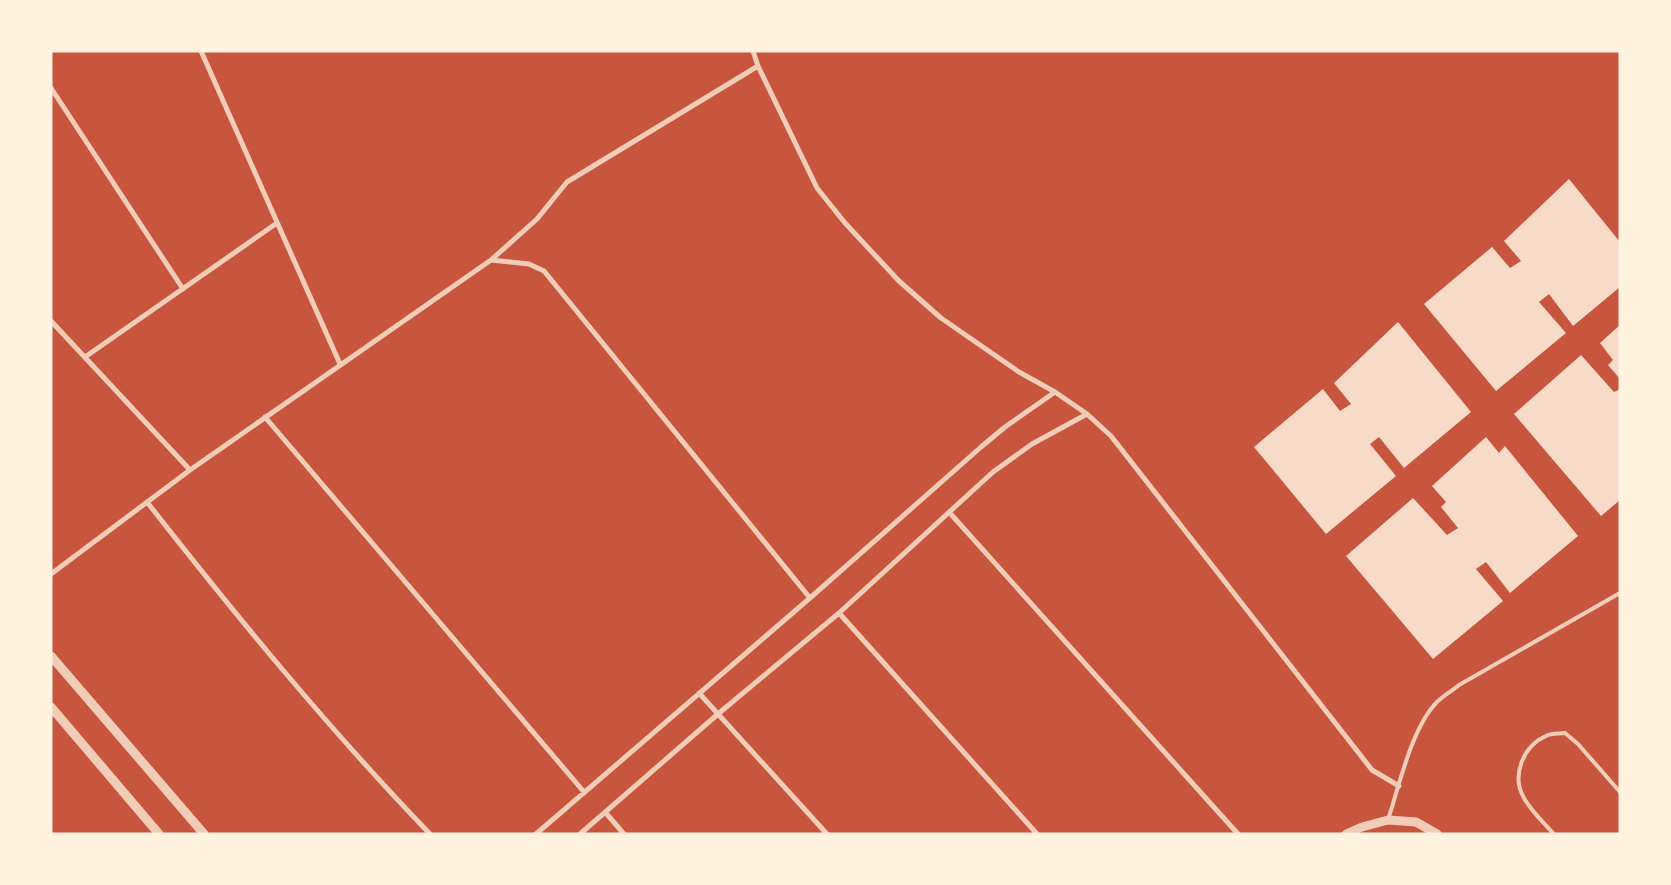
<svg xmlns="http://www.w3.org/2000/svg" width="1671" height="885" font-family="Ubuntu,sans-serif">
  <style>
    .building { fill: #f7dbc8 }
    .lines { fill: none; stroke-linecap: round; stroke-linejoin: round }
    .service { stroke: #f1ccb7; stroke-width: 4 }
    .minor { stroke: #f1ccb7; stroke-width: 5 }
    .tertiary { stroke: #f1ccb7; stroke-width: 9 }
  </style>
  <rect width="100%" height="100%" fill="#c8553d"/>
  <path class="building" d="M1569 179 1620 242V287L1573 326 1549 294 1539 302 1566 333 1496 391 1424 304 1492 247 1510 268 1521 261 1504 241Z
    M1398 322 1471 412 1404 468 1379 437 1370 444 1396 476 1326 534 1254 447 1323 389 1340 411 1351 404 1334 383Z
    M1620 325V379L1608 365 1613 360 1600 343Z
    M1581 355 1614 392 1620 389V500L1601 516 1514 414Z
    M1486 437 1499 453 1505 446 1578 536 1510 593 1486 562 1476 569 1503 601 1433 659 1346 556 1413 498 1447 535 1458 528 1441 507 1446 502 1432 486Z"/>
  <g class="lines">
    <path class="service" d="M1388 820C1399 786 1412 727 1437 702 1443 696 1452 691 1459 685L1620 593
      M1554 834C1544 823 1531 811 1524 798 1511 776 1523 746 1546 736 1551 733 1559 734 1565 733L1578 744 1620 792"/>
    <path class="minor" d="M201 51 340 364
      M753 51 758 66 817 188 845 223 899 281 941 318 1019 372 1055 392 1087 414 1111 436 1372 770 1399 786
      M51 88 183 289
      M491 260 529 264 544 271 810 598
      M51 321 190 470
      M85 357 277 223
      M265 417 584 792
      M147 502C237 617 329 729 430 834
      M949 512 1238 834
      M51 574 190 470 491 260 537 219 567 182 758 66
      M839 613 1037 834
      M699 693 827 834
      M605 812 624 834
      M536 834 810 598 981 447 1005 427 1055 392
      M580 834 718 714 839 613 993 472 1032 444 1087 414"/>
    <path class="tertiary" d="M51 656 204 834
      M51 707 159 834
      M1346 834 1362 827 1388 820 1416 822 1437 834"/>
  </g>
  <rect width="1671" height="885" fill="none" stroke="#fff3e0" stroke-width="105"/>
</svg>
